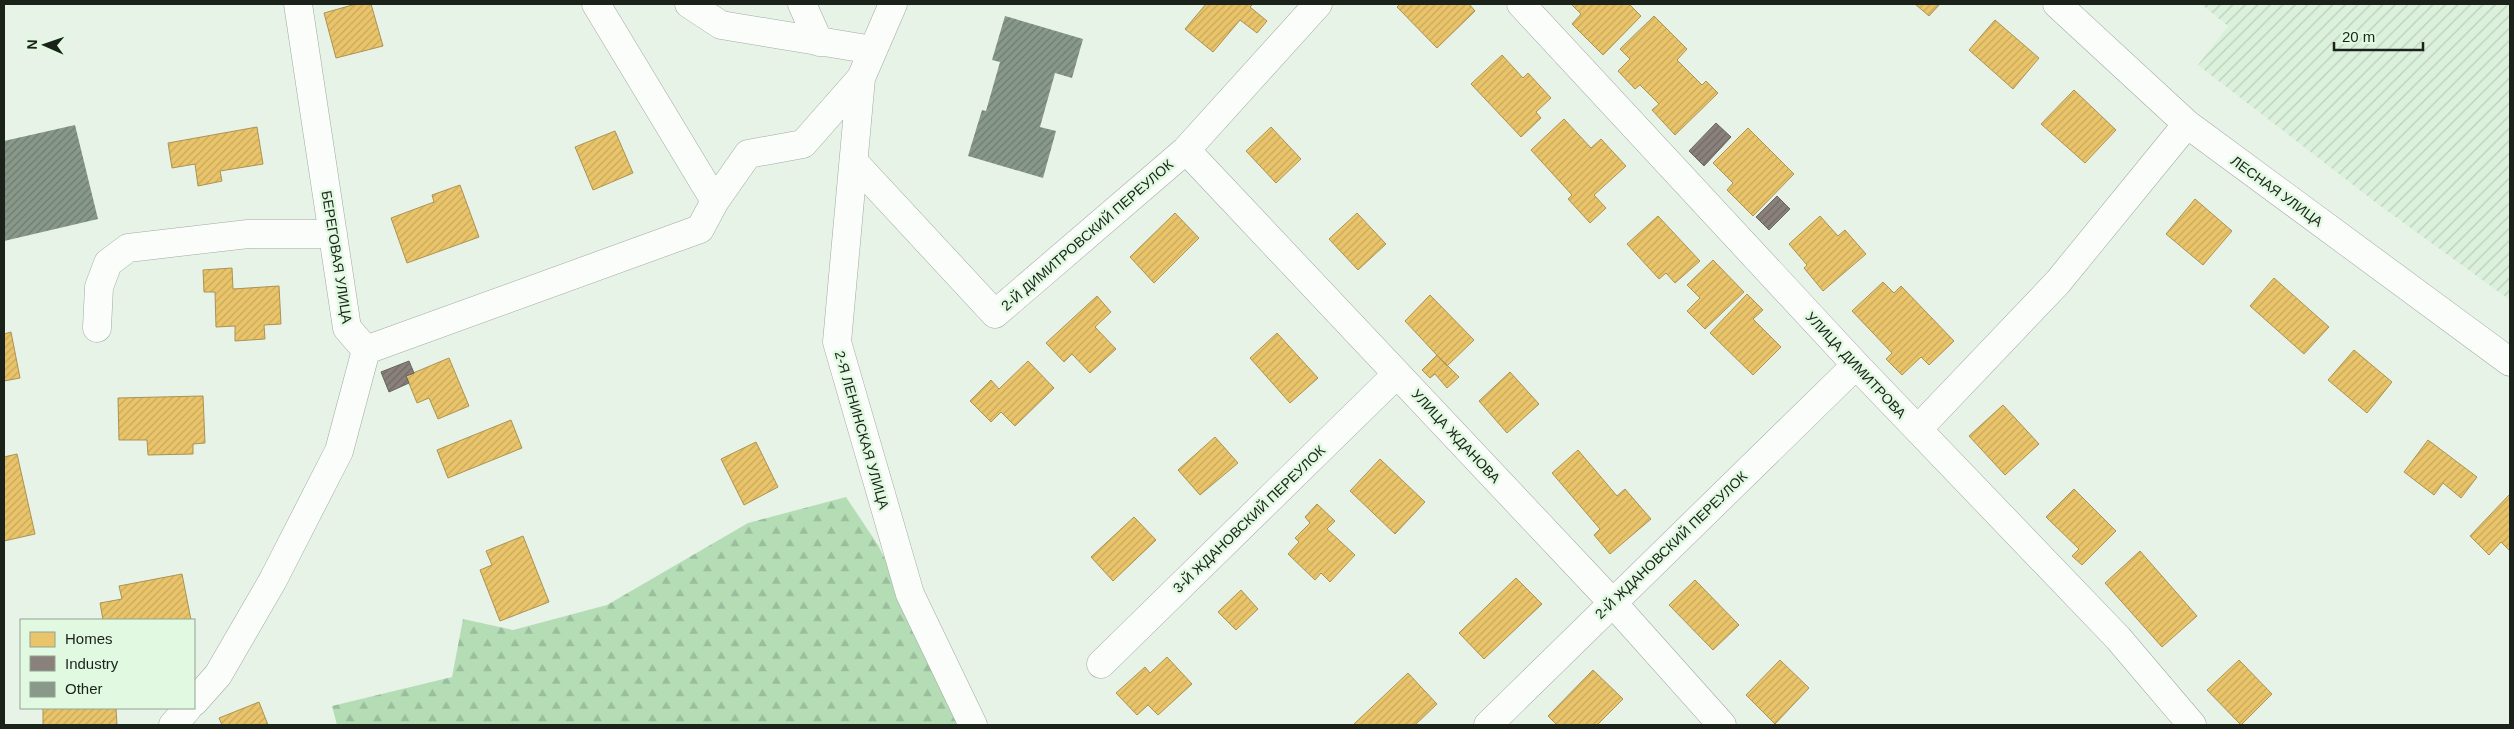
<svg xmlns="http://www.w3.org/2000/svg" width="2514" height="729" font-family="Arial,sans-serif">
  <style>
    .industrial { fill: url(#industrial-furrows) }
    .forest { fill: url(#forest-firs) }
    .homes { fill: url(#homes-hatch); stroke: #ab9352 }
    .industry { fill: url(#industry-hatch); stroke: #68645f }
    .building { fill: url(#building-hatch) }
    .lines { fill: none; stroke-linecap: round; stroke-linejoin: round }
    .minor-casing { stroke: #a1aaa1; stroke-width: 29 }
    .minor { stroke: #fbfdfb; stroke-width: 28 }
    .labels { text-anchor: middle; stroke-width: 5; stroke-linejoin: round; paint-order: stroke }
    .street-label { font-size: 14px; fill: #1a221a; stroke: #e1f9e1 }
  </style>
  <defs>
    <pattern id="industrial-furrows" width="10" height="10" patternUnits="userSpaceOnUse" patternTransform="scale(1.25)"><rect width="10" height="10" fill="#dbf1dc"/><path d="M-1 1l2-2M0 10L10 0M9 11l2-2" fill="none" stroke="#bbcebc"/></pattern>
    <pattern id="forest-firs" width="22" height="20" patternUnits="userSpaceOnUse" patternTransform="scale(1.25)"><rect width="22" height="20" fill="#b4ddb6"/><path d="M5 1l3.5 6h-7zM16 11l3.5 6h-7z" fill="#9abd9c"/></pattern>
    <pattern id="homes-hatch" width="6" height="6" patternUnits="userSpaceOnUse" patternTransform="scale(1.25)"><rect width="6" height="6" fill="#e9c46a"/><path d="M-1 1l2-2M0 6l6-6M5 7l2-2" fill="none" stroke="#c7a85b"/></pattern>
    <pattern id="industry-hatch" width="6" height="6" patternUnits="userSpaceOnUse" patternTransform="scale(1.25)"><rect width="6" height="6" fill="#8a817c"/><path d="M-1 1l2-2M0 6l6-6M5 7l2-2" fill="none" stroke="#706965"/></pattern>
    <pattern id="building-hatch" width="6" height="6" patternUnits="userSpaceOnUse" patternTransform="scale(1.25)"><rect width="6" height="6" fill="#88998a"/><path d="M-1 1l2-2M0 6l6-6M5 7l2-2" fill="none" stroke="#6e7c70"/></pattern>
  </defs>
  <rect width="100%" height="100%" fill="#e7f3e7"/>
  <path class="industrial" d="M2201 4H2510V300L2379 205 2198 65 2228 26Z"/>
  <path class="forest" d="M846 497 878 545 967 725H337L332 706 452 677 463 619 513 630 607 605 748 523Z"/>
  <path class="homes" d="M356 4H371L383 46 336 58 324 13Z
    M1206 4H1253L1250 7 1267 21 1257 33 1240 20 1213 52 1185 29Z
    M1400 4H1469L1475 11 1437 48 1397 7Z
    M1571 4H1629L1641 16 1603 55 1572 24 1581 14Z
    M1915 4H1940L1929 16Z
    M1654 16 1687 49 1677 60 1702 85 1706 81 1718 93 1675 135 1652 110 1659 104 1640 85 1635 89 1618 71 1630 59 1620 49Z
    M1995 20 2039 58 2013 89 1969 50Z
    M1502 55 1523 78 1528 73 1551 98 1536 112 1541 118 1521 137 1471 84Z
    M2074 90 2116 130 2085 163 2041 124Z
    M1564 119 1591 148 1601 139 1626 166 1594 195 1606 208 1590 223 1568 199 1572 195 1531 150Z
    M257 127 263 164 220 171 222 181 198 186 195 164 172 168 168 143Z
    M1271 127 1301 159 1276 183 1246 151Z
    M1748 128 1794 174 1753 216 1727 190 1733 183 1713 163Z
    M615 131 633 173 593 190 575 147Z
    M460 185 479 237 407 263 391 218 434 202 432 195Z
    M2195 199 2232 231 2203 265 2166 234Z
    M1175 213 1199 238 1154 283 1130 257Z
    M1357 213 1386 244 1358 270 1329 239Z
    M1658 216 1700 261 1675 283 1666 273 1659 279 1627 244Z
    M1820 216 1838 236 1845 230 1866 254 1823 291 1804 268 1807 265 1789 244Z
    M1713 260 1744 292 1705 329 1687 311 1700 298 1687 285Z
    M232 268 233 289 279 286 281 324 264 325 265 339 235 341V326L216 327 215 292H204L203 270Z
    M2274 278 2329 327 2304 354 2250 306Z
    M1883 282 1894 293 1901 286 1954 341 1929 365 1921 357 1902 375 1886 359 1892 353 1852 311Z
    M1747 294 1763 310 1753 319 1781 347 1753 375 1710 333Z
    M1430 295 1474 340 1447 366 1405 321Z
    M1097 296 1111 312 1095 327 1116 349 1090 373 1072 354 1064 362 1046 343Z
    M11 332 20 378 4 381V334Z
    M1277 333 1318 378 1290 403 1250 358Z
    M2354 350 2392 382 2367 413 2328 380Z
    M1437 355 1459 377 1447 388 1435 374 1430 378 1422 370Z
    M449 358 469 406 438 419 429 398 417 403 406 376Z
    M1028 361 1054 388 1015 426 1001 412 991 422 970 401 991 380 999 389Z
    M1510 372 1539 404 1507 433 1479 401Z
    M203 396 205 443 193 444V454L148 455 147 440H119L118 398Z
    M2003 405 2039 444 2005 475 1969 436Z
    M511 420 522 448 448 478 437 450Z
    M1215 437 1238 463 1200 495 1178 470Z
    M2428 440 2477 477 2461 498 2443 483 2434 495 2404 472Z
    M756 442 778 487 744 505 721 459Z
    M1578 450 1617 496 1625 489 1651 519 1610 554 1594 535 1600 529 1552 473Z
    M17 454 35 534 4 541V457Z
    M1380 459 1425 502 1395 534 1350 491Z
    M2074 489 2116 531 2082 565 2072 556 2079 549 2046 517Z
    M2510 494V551L2501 542 2489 555 2470 536Z
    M1317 504 1335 521 1327 529 1355 555 1330 582 1321 573 1315 580 1288 554 1299 542 1295 538 1310 523 1305 517Z
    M1134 517 1156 540 1113 581 1091 557Z
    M523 536 549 602 500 621 480 570 492 565 486 551Z
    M2140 551 2197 616 2162 647 2105 583Z
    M182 574 191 620H103L100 603 122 599 119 586Z
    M1516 578 1542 604 1484 659 1459 633Z
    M1695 580 1739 625 1713 650 1669 605Z
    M1241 590 1258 609 1236 630 1218 612Z
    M1167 657 1192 684 1158 715 1148 705 1137 715 1116 693 1145 667 1150 673Z
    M1780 660 1809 688 1775 724 1746 695Z
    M2239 660 2272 694 2241 725 2207 690Z
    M1593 670 1623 699 1597 725H1557L1548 716Z
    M1408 673 1437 704 1415 725H1353Z
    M259 702 268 725H222L219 718Z
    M43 708H116L117 725H43Z"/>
  <path class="industry" d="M1716 123 1731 137 1704 166 1689 151Z
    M1777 196 1790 209 1769 230 1756 217Z
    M409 361 414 373 406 376 409 383 389 392 381 372Z"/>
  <path class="building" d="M1005 16 1083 39 1072 78 1055 73 1040 127 1056 131 1043 178 968 156 982 110 986 111 1000 62 992 60Z
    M75 125 98 219 4 241V141Z"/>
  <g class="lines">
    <g class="minor-casing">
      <path id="minor" d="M596 4 715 201
        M689 4 721 25 873 50
        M802 4 819 42
        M893 4 861 78 837 342 910 594 973 725
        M1521 4 1856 365 2118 638 2192 725
        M2057 4 2187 124 2510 362
        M1186 150 1612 602 1722 725
        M854 162 995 314 1186 150 1318 4
        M97 328 99 287 108 263 128 248 248 234H333
        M366 350 700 229 715 201 748 154 803 144 861 78
        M1918 429 2058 282 2187 124
        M1101 664 1397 374
        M194 702 218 675 273 580 339 451 366 350 347 328 298 4
        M173 725 188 708
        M1488 725 1856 365"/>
    </g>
    <use href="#minor" class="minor"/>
  </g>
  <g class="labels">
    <g class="street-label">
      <text transform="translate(2277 191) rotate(36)" y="5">ЛЕСНАЯ УЛИЦА</text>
      <text transform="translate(1087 235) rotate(-41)" y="5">2-Й ДИМИТРОВСКИЙ ПЕРЕУЛОК</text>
      <text transform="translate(337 257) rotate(81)" y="5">БЕРЕГОВАЯ УЛИЦА</text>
      <text transform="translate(1856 365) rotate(47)" y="5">УЛИЦА ДИМИТРОВА</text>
      <text transform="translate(862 430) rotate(74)" y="5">2-Я ЛЕНИНСКАЯ УЛИЦА</text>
      <text transform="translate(1456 436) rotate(47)" y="5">УЛИЦА ЖДАНОВА</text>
      <text transform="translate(1249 519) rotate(-44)" y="5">3-Й ЖДАНОВСКИЙ ПЕРЕУЛОК</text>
      <text transform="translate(1671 545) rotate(-44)" y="5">2-Й ЖДАНОВСКИЙ ПЕРЕУЛОК</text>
    </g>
  </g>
  <rect width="2514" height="729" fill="none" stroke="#1a221a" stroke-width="10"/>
  <rect x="20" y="619" width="175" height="90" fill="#e1f9e1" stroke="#91a391"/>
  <rect x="30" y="632" width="25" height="15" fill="#e9c46a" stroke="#91a391"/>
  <text x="65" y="644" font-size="15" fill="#1a221a">Homes</text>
  <rect x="30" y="656" width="25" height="15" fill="#8a817c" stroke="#91a391"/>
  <text x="65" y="669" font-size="15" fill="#1a221a">Industry</text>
  <rect x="30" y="682" width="25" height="15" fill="#88998a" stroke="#91a391"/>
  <text x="65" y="694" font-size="15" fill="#1a221a">Other</text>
  <g transform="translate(45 45) rotate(272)" stroke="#e1f9e1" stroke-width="4" paint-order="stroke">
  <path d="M0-4L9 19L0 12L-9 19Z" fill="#1a221a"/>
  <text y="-8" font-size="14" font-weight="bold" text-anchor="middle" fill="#1a221a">N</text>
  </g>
  <path d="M2334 42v8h89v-8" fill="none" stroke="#1a221a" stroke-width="2.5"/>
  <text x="2342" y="42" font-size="15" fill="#1a221a" stroke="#e1f9e1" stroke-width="4" paint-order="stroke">20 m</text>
</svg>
